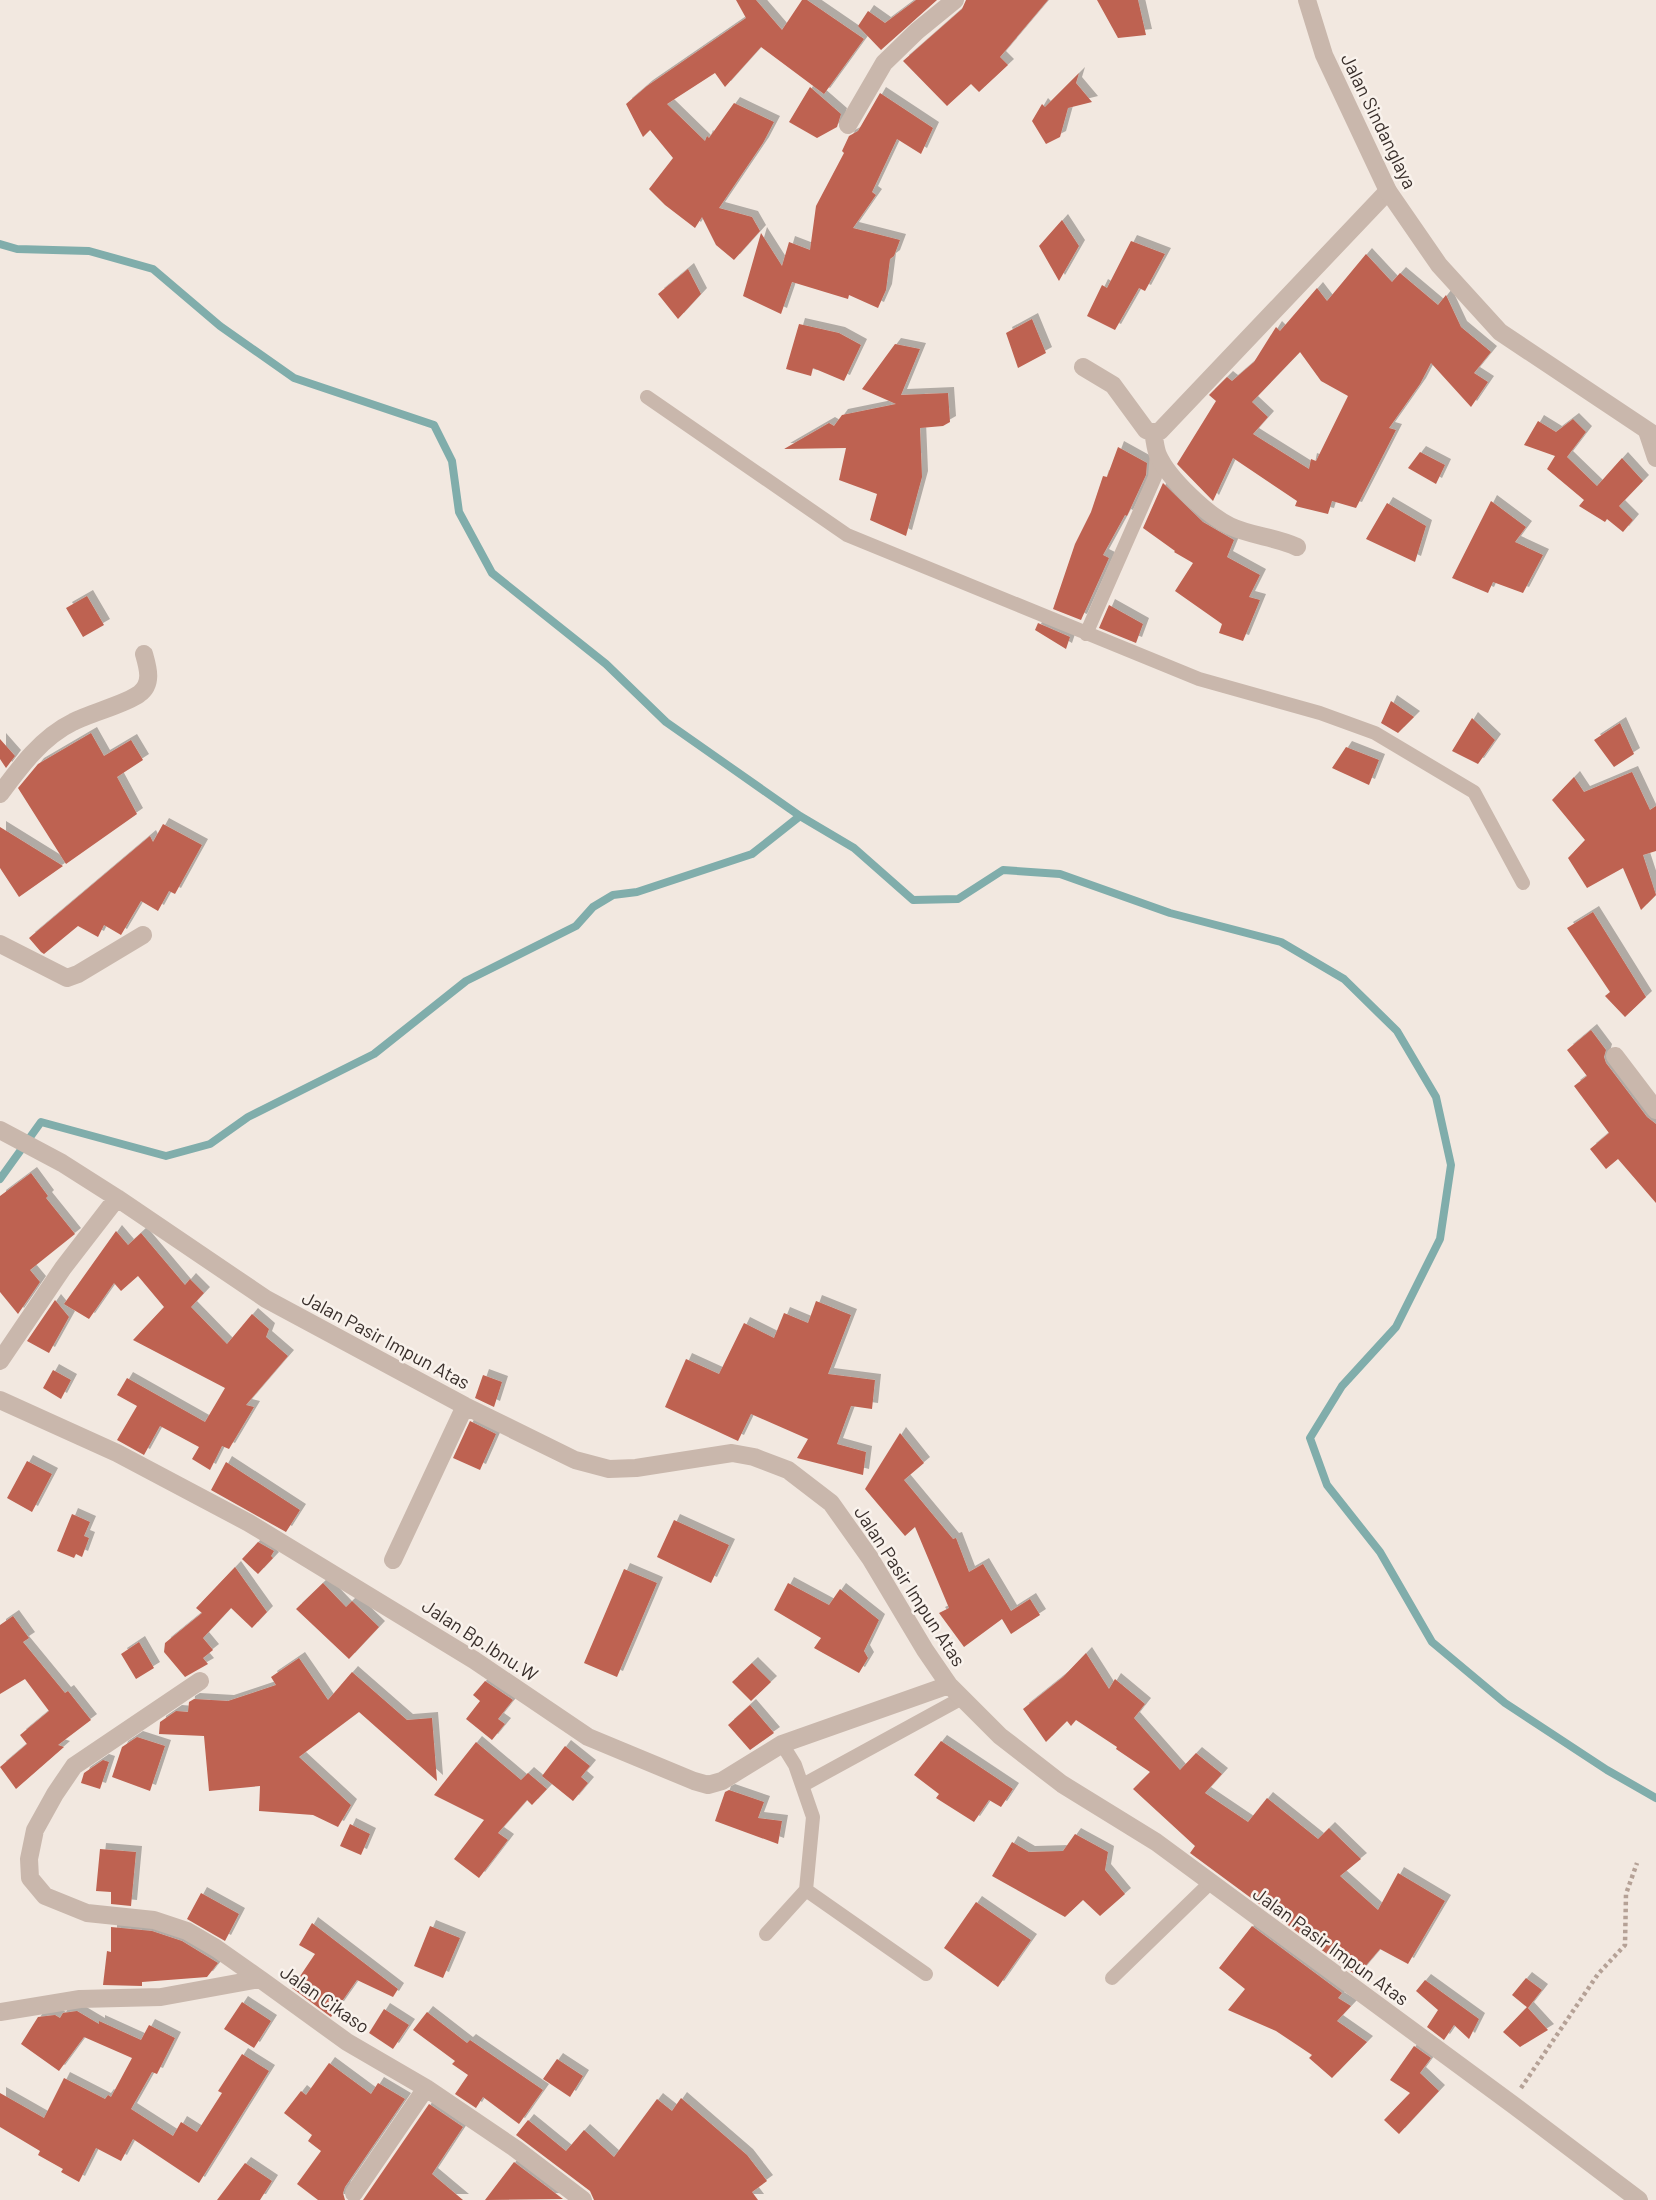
<svg xmlns="http://www.w3.org/2000/svg" width="1656" height="2200" font-family="Barlow,sans-serif">
  <style>
    .lines { fill: none; stroke-linecap: round; stroke-linejoin: round }
    .stream { stroke: #80adab; stroke-width: 8 }
    .building { fill: #be6251; fill-rule: evenodd; filter: url(#shadow) }
    .path { stroke: #b5a196; stroke-width: 4.5; stroke-dasharray: 3.5 3.5; stroke-linecap: butt }
    .service { stroke: #c9b7ac; stroke-width: 14 }
    .minor { stroke: #c9b7ac; stroke-width: 18 }
    .tertiary { stroke: #c9b7ac; stroke-width: 18 }
    .labels { text-anchor: middle; stroke-width: 5; stroke-linejoin: round; paint-order: stroke }
    .street-label { font-size: 19px; fill: #382e2a; stroke: #f9f2ec }
  </style>
  <defs>
    <filter id="shadow"><feDropShadow dx="6" dy="-6" stdDeviation="0" flood-color="#0004"/></filter>
  </defs>
  <rect width="100%" height="100%" fill="#f2e8e0"/>
  <g class="lines">
    <path class="stream" d="M0 244 17 249 89 251 153 269 220 326 294 378 434 425 452 461 459 512 492 573 606 664 666 722 800 816 854 848 913 900 958 899 1003 870 1060 874 1170 913 1281 942 1344 979 1397 1031 1436 1097 1451 1165 1440 1239 1396 1327 1342 1386 1310 1438 1327 1485 1380 1552 1432 1642 1505 1703 1607 1770 1656 1798
      M0 1179 41 1122 166 1156 210 1144 248 1117 374 1054 466 981 576 926 593 907 613 895 637 892 752 854 800 816"/>
  </g>
  <path class="building" d="M736 0H756L782 30 802 0H807L864 39 824 94 761 47 725 87 715 73 667 104 705 141 707 136 709 138 734 103 774 122 763 143 719 208 752 217 760 231 734 260 716 245 702 217 695 228 665 205 649 189 673 158 650 130 643 137 626 104 647 86 746 18Z
    M916 0H937L881 50 858 26 868 11 885 23Z
    M966 0H1048L1000 57 1008 65 979 92 971 84 947 106 903 61 962 9Z
    M1097 0H1138L1146 35 1118 38Z
    M1079 73 1076 83 1092 102 1068 108 1060 137 1046 144 1032 121 1042 104 1045 107Z
    M810 87 841 114 837 127 817 138 789 122Z
    M880 93 933 128 921 154 897 139 872 192 876 195 853 228 900 240 894 256 890 259 886 290 878 308 849 295 848 299 792 282 781 314 743 296 761 233 782 266 789 242 810 250 816 206 844 153 842 151 849 136 858 131Z
    M1062 220 1079 246 1059 281 1039 246Z
    M1131 241 1165 254 1145 291 1139 288 1115 330 1087 316 1102 285 1107 288Z
    M1366 254 1392 282 1400 273 1438 305 1446 295 1461 327 1491 352 1474 373 1488 382 1471 407 1431 363 1420 384 1389 428 1396 430 1356 508 1332 501 1328 514 1295 506 1297 501 1233 458 1213 501 1177 464 1216 401 1209 395 1227 377 1232 381 1254 362 1276 327 1280 331 1317 288 1327 301ZM1300 352 1321 381 1348 396 1316 461 1311 459 1309 469 1253 434 1268 417 1252 402Z
    M688 269 701 294 678 319 658 294Z
    M1032 319 1046 353 1018 368 1006 333Z
    M799 324 839 333 861 345 844 381 813 368 811 376 786 369Z
    M895 344 920 349 901 395 948 393 950 422 943 426 920 428 922 477 906 536 870 520 877 494 839 480 846 448 784 449 829 423 834 426 842 415 896 404 862 389Z
    M1573 419 1586 432 1567 457 1597 486 1622 458 1643 481 1619 506 1633 520 1623 532 1607 519 1605 522 1579 506 1584 500 1547 469 1555 456 1524 445 1538 421 1556 432Z
    M1118 447 1147 463 1146 475 1127 516 1125 515 1103 555 1109 558 1081 620 1053 609 1075 544 1091 512 1103 476 1107 477Z
    M1420 452 1445 465 1436 484 1408 468Z
    M1163 483 1203 522 1234 540 1227 557 1260 575 1249 597 1260 600 1243 641 1219 633 1222 624 1175 591 1193 563 1174 552 1175 551 1143 528Z
    M1491 501 1526 527 1515 542 1543 555 1523 593 1493 582 1488 593 1452 578Z
    M1387 503 1426 526 1415 562 1366 539Z
    M87 596 104 625 83 637 66 608Z
    M1109 605 1143 624 1136 643 1099 628Z
    M1038 623 1070 637 1066 649 1035 630Z
    M1391 701 1414 717 1398 733 1381 723Z
    M1472 718 1495 740 1478 764 1452 751Z
    M1620 723 1634 754 1614 767 1594 740Z
    M91 733 104 756 131 740 143 760 117 777 137 814 66 864 18 788 38 764Z
    M0 739 15 756 6 768 0 759Z
    M1346 747 1379 760 1369 785 1332 768Z
    M1632 772 1650 810 1656 806V851L1643 855 1656 895 1641 910 1623 868 1587 888 1568 858 1585 840 1552 800 1574 777 1584 792Z
    M163 824 202 845 175 894 169 891 158 911 141 901 121 935 104 925 98 937 78 926 44 954 41 952 29 938 150 836 153 842Z
    M0 827 63 866 19 897 0 868Z
    M1593 912 1646 997 1625 1017 1605 996 1610 992 1567 928Z
    M1591 1030 1606 1050 1604 1057 1606 1063 1647 1117 1656 1124V1203L1618 1159 1606 1169 1590 1149 1609 1133 1574 1086 1587 1076 1567 1050Z
    M31 1173 48 1196 46 1198 75 1234 30 1270 40 1282 18 1314 0 1292V1196Z
    M116 1231 128 1245 141 1233 185 1285 190 1279 204 1293 191 1307 227 1344 252 1314 269 1329 266 1337 288 1356 246 1405 254 1407 229 1449 222 1446 210 1470 192 1459 199 1447 160 1426 144 1455 117 1440 137 1406 117 1395 127 1378 205 1422 225 1388 133 1340 164 1307 138 1276 121 1291 114 1283 89 1319 64 1304Z
    M55 1300 69 1317 49 1353 27 1341Z
    M816 1301 851 1315 828 1374 875 1380 872 1409 851 1406 837 1444 866 1452 863 1475 797 1458 808 1439 751 1414 738 1441 665 1407 686 1359 719 1374 744 1323 774 1338 784 1313 808 1323Z
    M53 1370 71 1380 61 1399 43 1388Z
    M483 1375 502 1382 494 1407 475 1398Z
    M470 1421 496 1434 480 1470 453 1458Z
    M900 1433 924 1463 904 1480 953 1539 956 1538 969 1572 983 1564 1011 1611 1030 1599 1040 1615 1011 1634 1002 1619 964 1647 939 1613 949 1608 915 1527 905 1536 865 1489Z
    M27 1461 52 1474 32 1512 7 1498Z
    M226 1462 300 1510 286 1532 211 1490Z
    M72 1514 90 1522 84 1536 89 1538 82 1557 76 1554 74 1558 57 1551Z
    M674 1520 729 1545 711 1583 657 1557Z
    M258 1542 274 1551 271 1556 273 1558 258 1574 242 1559Z
    M235 1567 267 1612 252 1628 231 1608 203 1638 213 1650 203 1658 208 1664 185 1677 164 1652 165 1643 202 1613 196 1608Z
    M624 1569 657 1583 617 1677 584 1663Z
    M323 1583 346 1607 352 1601 379 1627 349 1659 296 1609Z
    M788 1583 829 1605 840 1589 879 1620 864 1651 868 1658 859 1673 814 1648 821 1638 774 1610Z
    M13 1616 29 1638 23 1642 65 1693 68 1691 91 1720 58 1745 64 1747 16 1789 0 1767 27 1744 20 1735 49 1711 25 1679 0 1694V1625Z
    M139 1642 154 1668 136 1679 121 1654Z
    M1086 1653 1109 1689 1115 1679 1145 1704 1134 1718 1180 1770 1196 1753 1222 1774 1205 1793 1248 1822 1267 1798 1318 1839 1329 1828 1361 1859 1340 1876 1378 1910 1398 1873 1445 1901 1408 1964 1380 1949 1357 1976 1190 1853 1195 1846 1133 1789 1150 1772 1116 1749 1117 1747 1076 1720 1071 1726 1067 1721 1046 1742 1023 1709 1063 1677Z
    M299 1658 328 1700 352 1672 407 1720 432 1718 437 1781 359 1712 299 1757 351 1805 338 1827 313 1815 259 1811 260 1786 209 1791 204 1736 159 1734 160 1722 176 1711 188 1712 189 1702 194 1699 228 1701 276 1685 271 1677Z
    M752 1663 771 1682 751 1701 732 1682Z
    M485 1681 513 1700 498 1719 505 1724 492 1740 466 1719 480 1701 473 1695Z
    M750 1705 774 1733 750 1750 728 1725Z
    M137 1737 165 1746 150 1791 112 1777 122 1747Z
    M941 1741 1013 1789 1001 1807 989 1800 974 1822 936 1798 939 1794 914 1775Z
    M476 1742 521 1780 528 1773 547 1789 532 1805 527 1800 498 1833 508 1840 479 1878 454 1859 484 1820 434 1795Z
    M565 1746 590 1766 581 1777 588 1783 573 1801 542 1776Z
    M103 1760 109 1762 100 1789 81 1783 84 1773Z
    M729 1790 764 1802 758 1818 782 1821 778 1844 715 1821 725 1792Z
    M350 1824 370 1834 361 1855 340 1846Z
    M1075 1834 1108 1852 1105 1870 1125 1894 1100 1916 1083 1900 1065 1917 992 1876 1012 1842 1029 1852 1063 1851Z
    M100 1849 136 1852 131 1906 111 1904V1892L96 1891Z
    M201 1893 239 1914 225 1941 187 1919Z
    M976 1902 1031 1940 998 1987 944 1948Z
    M312 1923 398 1989 393 1997 357 1980 331 2017 292 1988 315 1954 299 1945Z
    M430 1926 460 1938 443 1978 414 1966Z
    M1252 1926 1342 1993 1338 1998 1351 2006 1337 2021 1367 2042 1332 2078 1309 2058 1312 2055 1276 2031 1228 2010 1245 1989 1219 1968Z
    M111 1927 152 1931 182 1941 218 1963 207 1977 142 1982V1986L103 1985 107 1951 111 1952Z
    M1526 1978 1542 1990 1528 2008 1512 1995Z
    M1425 1980 1479 2019 1469 2039 1454 2025 1444 2040 1427 2027 1438 2010 1416 1991Z
    M242 2002 271 2021 254 2048 224 2029Z
    M1527 2007 1548 2030 1520 2047 1503 2032Z
    M384 2009 409 2025 393 2049 369 2033Z
    M77 2011 99 2024V2021L141 2040 149 2025 175 2038 157 2074 152 2072 131 2109 173 2136 181 2122 197 2132 222 2093 218 2091 242 2054 269 2071 199 2183 133 2139 121 2161 96 2148 79 2182 61 2172 63 2169 38 2155 40 2151 0 2127V2093L44 2118 64 2078 105 2099 108 2095 111 2097 132 2058 84 2037 59 2071 21 2044 38 2017 55 2015 60 2018 63 2013Z
    M427 2012 467 2043 470 2040 543 2090 519 2124 483 2097 476 2108 455 2094 468 2075 452 2064 455 2061 413 2030Z
    M1414 2046 1431 2058 1420 2073 1439 2091 1399 2134 1384 2120 1410 2093 1390 2080Z
    M557 2059 583 2076 570 2097 543 2079Z
    M329 2063 371 2094 378 2083 405 2099 345 2187 343 2193 345 2200H318L297 2184 321 2151 308 2141 312 2135 284 2113 301 2091 306 2095Z
    M681 2098 747 2155 767 2181 752 2192 758 2200H594L590 2191 516 2135 528 2120 566 2151 584 2130 614 2157 657 2099 672 2111Z
    M429 2104 463 2127 432 2174 463 2200H363Z
    M514 2162 563 2199 485 2200Z
    M245 2163 272 2181 260 2200H217Z"/>
  <g class="lines">
    <path class="path" d="M1521 2088 1598 1974 1625 1945 1626 1894 1637 1863"/>
    <path class="service" d="M647 397 847 535 1199 679 1320 713 1375 733 1474 792 1523 883
      M1086 634 1155 477 1157 453
      M782 1744 795 1765 813 1817 806 1890 926 1974
      M803 1785 962 1698
      M766 1934 806 1890
      M1112 1978 1210 1883"/>
    <path class="minor" d="M848 125 884 63 917 31 955 0
      M1083 367 1113 385 1146 430 1153 433 1160 431 1388 191
      M1647 431 1656 458
      M1153 433C1155 440 1155 448 1158 455 1168 478 1207 515 1230 526 1251 536 1276 537 1297 547
      M0 794C20 767 42 737 73 722 90 713 126 704 139 694 153 684 148 668 144 654
      M0 944 67 978 78 974 143 935
      M1615 1056 1656 1110
      M0 1130 62 1163 117 1198 266 1299 465 1406 575 1460 609 1469 636 1468 732 1453 754 1457 788 1470 831 1503 870 1558 925 1650 949 1685 1000 1736 1062 1784 1156 1842 1512 2104 1639 2200
      M0 1361 63 1268 117 1198
      M0 1400 117 1453 249 1523 474 1660 588 1737 694 1781 708 1785 722 1781 782 1744 949 1685
      M393 1560 465 1406
      M200 1681 74 1766 55 1794 35 1830 29 1859 30 1878 45 1896 87 1913 154 1920 187 1931 216 1948 260 1979
      M0 2012 80 1999 161 1997 260 1979 347 2042 426 2088 516 2149 583 2200
      M354 2193 426 2088"/>
    <path class="tertiary" d="M1307 0 1324 55 1388 191 1439 265 1500 332 1656 436"/>
  </g>
  <g class="labels">
    <g class="street-label">
      <text transform="translate(1379 121) rotate(64)" y="7">Jalan Sindanglaya</text>
      <text transform="translate(386 1340) rotate(28)" y="7">Jalan Pasir Impun Atas</text>
      <text transform="translate(910 1586) rotate(57)" y="7">Jalan Pasir Impun Atas</text>
      <text transform="translate(480 1640) rotate(33)" y="7">Jalan Bp.Ibnu.W</text>
      <text transform="translate(1331 1946) rotate(36)" y="7">Jalan Pasir Impun Atas</text>
      <text transform="translate(325 1999) rotate(35)" y="7">Jalan Cikaso</text>
    </g>
  </g>
</svg>
